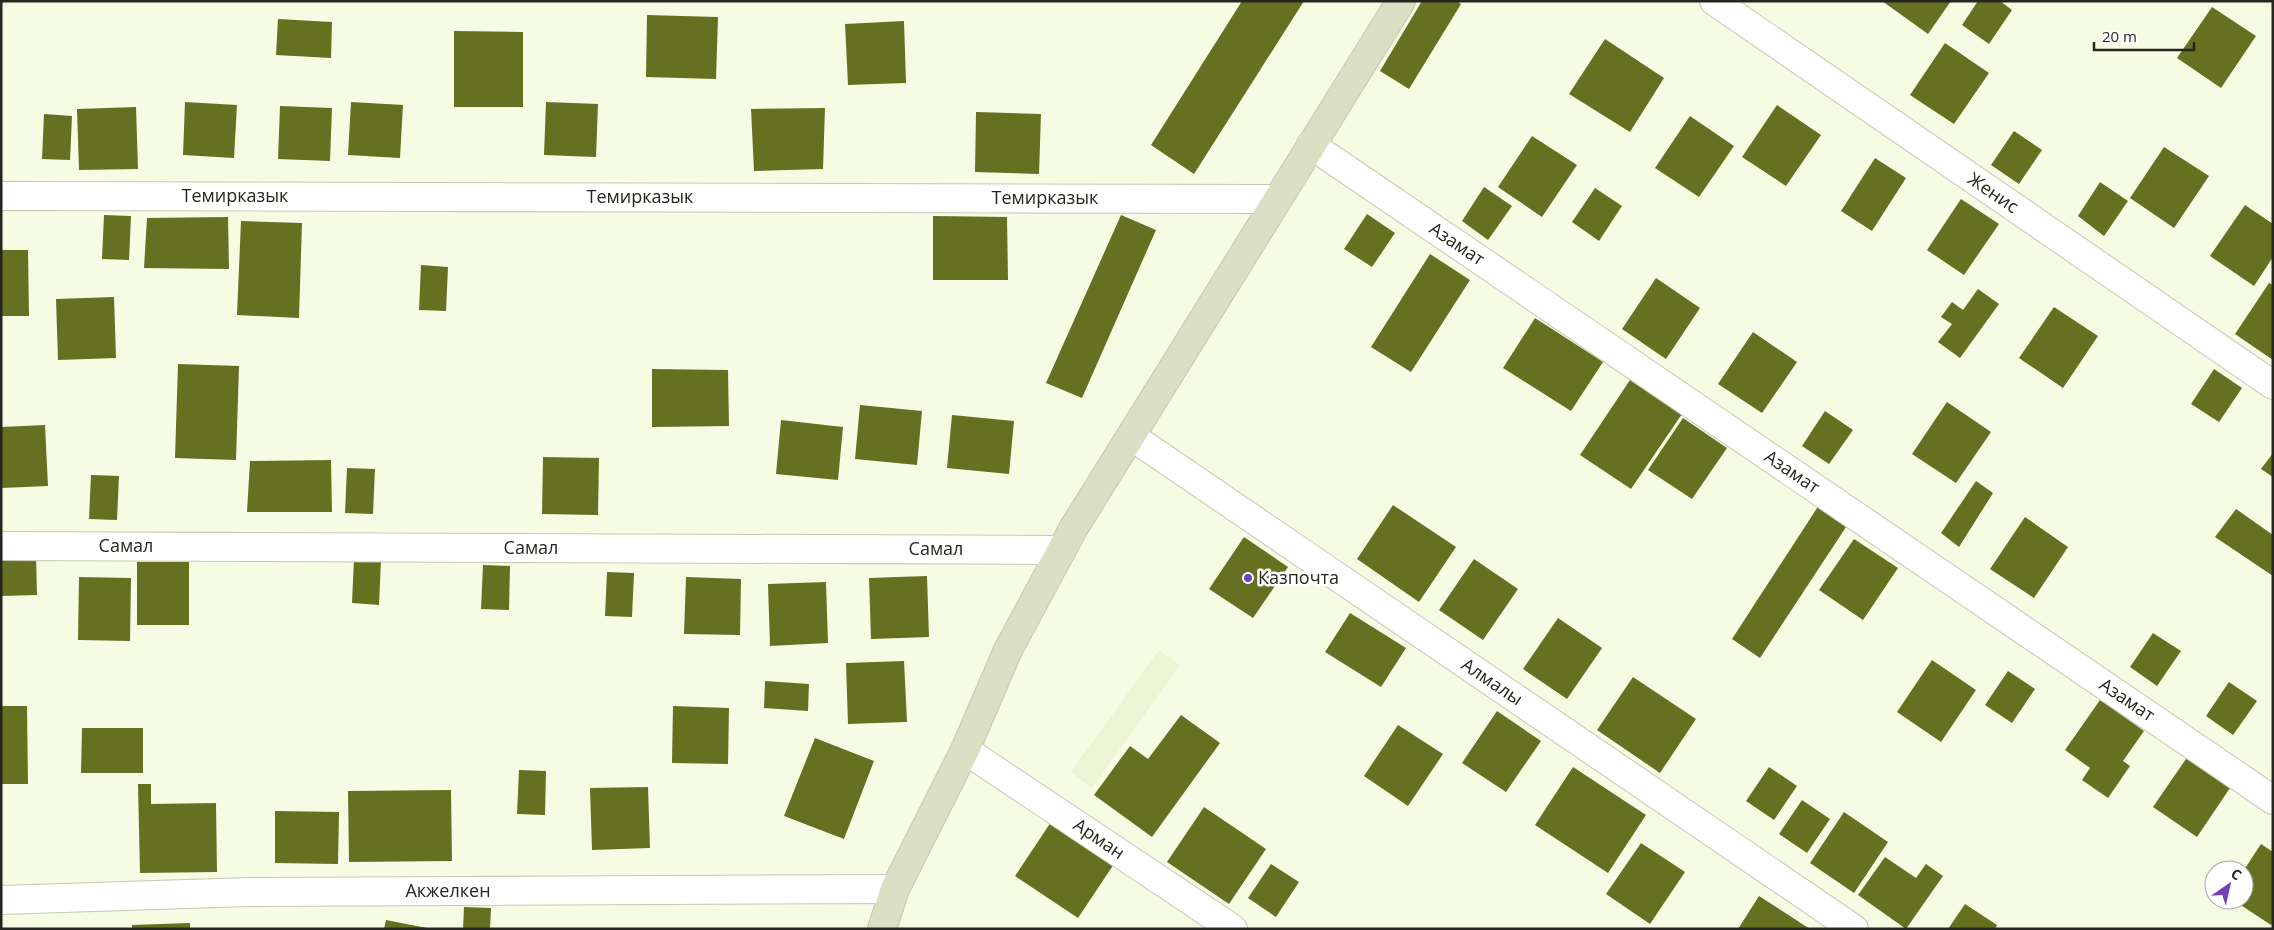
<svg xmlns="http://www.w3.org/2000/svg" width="2274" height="930" font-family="'Open Sans',sans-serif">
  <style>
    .built { fill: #edf4d5 }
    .building { fill: #667021 }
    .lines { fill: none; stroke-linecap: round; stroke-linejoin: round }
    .street-casing { stroke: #c5c9b3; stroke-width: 30 }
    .secondary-casing { stroke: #c5c9b3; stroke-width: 30 }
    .street { stroke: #fff; stroke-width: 28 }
    .secondary { stroke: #dbdfc4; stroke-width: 28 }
    .poi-dot { fill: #7042ba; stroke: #fff; stroke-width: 2 }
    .labels { text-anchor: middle; stroke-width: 5; stroke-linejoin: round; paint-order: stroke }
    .street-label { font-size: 18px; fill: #25271e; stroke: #fff }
    .poi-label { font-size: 18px; fill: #25271e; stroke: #fff; text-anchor: start }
  </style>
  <rect width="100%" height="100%" fill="#f6fbe4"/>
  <path class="built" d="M1159 650 1180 665 1092 788 1071 772Z"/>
  <path class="building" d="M1242 1H1304L1194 174 1151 145Z
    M1422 1H1457L1461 4 1409 89 1380 71Z
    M1882 1H1951L1928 34Z
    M1978 1H2000L2012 10 1989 44 1962 25Z
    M2212 7 2256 36 2221 88 2177 58Z
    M647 15 718 17 716 79 646 77Z
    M278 19 332 22 331 58 276 55Z
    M904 21 906 83 848 85 845 24Z
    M454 31 523 32V107H454Z
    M1605 39 1664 78 1630 132 1569 94Z
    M1945 43 1989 73 1954 124 1910 95Z
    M185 102 237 105 234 158 183 155Z
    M351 102 403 105 400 158 348 155Z
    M546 102 598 104 596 157 544 155Z
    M1777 105 1821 135 1786 186 1742 157Z
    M280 106 332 108 330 161 278 159Z
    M136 107 138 169 79 170 77 109Z
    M825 108 823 169 754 171 751 109Z
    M976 112 1041 114 1039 174 975 172Z
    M44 114 72 116 70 160 42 159Z
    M1690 116 1734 146 1699 197 1655 168Z
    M2014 131 2042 150 2019 184 1991 165Z
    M1532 136 1577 165 1542 217 1498 187Z
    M2164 147 2209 176 2174 228 2130 198Z
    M1875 158 1906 178 1872 231 1841 211Z
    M2100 182 2128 201 2104 236 2078 216Z
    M1484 187 1512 206 1488 240 1462 221Z
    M1595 188 1622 206 1599 241 1572 222Z
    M1961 199 1999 224 1964 275 1927 250Z
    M2245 205 2273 224V257L2254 286 2210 256Z
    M1367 214 1395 233 1372 267 1344 249Z
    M104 215 131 216 129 260 102 259Z
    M1121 215 1156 230 1082 398 1046 383Z
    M933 216 1007 217 1008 280H933Z
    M228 217 229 269 144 268 147 218Z
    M241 221 302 223 299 318 237 315Z
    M1 250H28L29 316H1Z
    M1430 254 1470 280 1411 372 1371 347Z
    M421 265 448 267 446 311 419 310Z
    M1656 278 1700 308 1666 359 1622 329Z
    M2269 283 2273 285V360L2235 334Z
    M1978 289 1999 304 1960 358 1938 342 1952 324 1941 317 1952 302 1963 310Z
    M114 297 116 358 58 360 56 299Z
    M2054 307 2098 336 2063 388 2019 358Z
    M1535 318 1603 362 1571 411 1503 368Z
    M1753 332 1797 362 1762 413 1718 384Z
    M178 364 239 366 236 460 175 458Z
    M652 369 728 370 729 426 652 427Z
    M2214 369 2242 388 2219 422 2191 404Z
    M1632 377 1684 411 1631 489 1580 455Z
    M1947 402 1991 432 1956 483 1912 454Z
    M860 405 922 411 917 465 855 459Z
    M1825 411 1853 430 1829 464 1802 446Z
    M952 415 1014 421 1009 474 947 468Z
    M1683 418 1727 448 1692 499 1648 470Z
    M781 420 843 427 838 480 776 474Z
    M45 425 48 486 1 488V427Z
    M2273 453V477L2261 469Z
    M543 457 599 458 598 515 542 514Z
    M331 460 332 512H247L250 461Z
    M347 468 375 469 373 514 345 513Z
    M91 475 119 476 117 520 89 519Z
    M1976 481 1993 493 1959 547 1941 533Z
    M1393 505 1456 547 1419 602 1357 559Z
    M1819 505 1848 524 1760 658 1732 639Z
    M2236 509 2273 535V576L2215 537Z
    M2025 517 2068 547 2034 598 1990 569Z
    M1244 537 1288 567 1253 618 1209 589Z
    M1854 539 1898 568 1863 620 1819 590Z
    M36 555 37 595 1 596V556Z
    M354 559 381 560 379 605 352 603Z
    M1474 559 1518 589 1483 640 1439 610Z
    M137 562H189V625H137Z
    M483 565 510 566 509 610 481 609Z
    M607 572 634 573 632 617 605 616Z
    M927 576 929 637 871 639 869 578Z
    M79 577 131 578 130 641 78 640Z
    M686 577 741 579 740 635 684 634Z
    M826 582 828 643 770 646 768 584Z
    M1350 613 1406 648 1381 687 1325 652Z
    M1558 618 1602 648 1567 699 1523 669Z
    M2153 633 2181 651 2157 686 2130 667Z
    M1932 660 1976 690 1941 742 1897 712Z
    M904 661 907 722 848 724 846 663Z
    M2008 671 2035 689 2012 723 1985 705Z
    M1633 677 1696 719 1660 773 1597 730Z
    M765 681 809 684 808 711 764 708Z
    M2229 682 2257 701 2233 735 2206 716Z
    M2100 700 2144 731 2123 761 2130 766 2108 798 2082 780 2090 768 2065 750Z
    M1 706H27L28 784H1Z
    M673 706 729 708 728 764 672 763Z
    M1497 711 1541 741 1506 792 1462 763Z
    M1181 715 1220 743 1152 837 1094 795 1130 746 1148 759Z
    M1398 725 1443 754 1408 806 1364 776Z
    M82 728H143V773H81Z
    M815 738 874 761 844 839 784 816Z
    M2188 756 2232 785 2197 837 2153 807Z
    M1573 767 1646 815 1608 873 1535 825Z
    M1769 767 1797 786 1774 820 1746 801Z
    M519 770 546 771 545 815 517 814Z
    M138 784H151V804L216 803 217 872 140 873Z
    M648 787 650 848 592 850 590 788Z
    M451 790 452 861 349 862 348 791Z
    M1802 800 1830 819 1807 853 1779 834Z
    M1204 807 1266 849 1229 904 1167 862Z
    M275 811 339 812 338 864 275 863Z
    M1844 812 1888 842 1854 893 1810 863Z
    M1051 822 1114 864 1078 918 1015 876Z
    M1641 843 1685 872 1650 924 1606 894Z
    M2261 844 2273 852V922L2271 925 2233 900H2244V870Z
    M1885 857 1916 878 1926 864 1943 876 1906 929 1858 895Z
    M1271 864 1299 882 1276 917 1248 898Z
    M1759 896 1810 929H1738Z
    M1965 904 1997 925 1995 929H1948Z
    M464 907 491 908 490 929H463Z
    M386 920 427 928V929H384Z
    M190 923V929H132V925Z"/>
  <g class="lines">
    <g class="street-casing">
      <path id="street" d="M1714 1 2273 385
        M1311 145 2273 800
        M1 196 1278 199
        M1131 436 1854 929
        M1 546 1062 550
        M965 750 1233 929
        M1 900 249 892 895 889"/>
    </g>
    <g class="secondary-casing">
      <path id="secondary" d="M882 929 895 889 965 750 1008 650 1073 529 1401 1"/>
    </g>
    <use href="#street" class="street"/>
    <use href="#secondary" class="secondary"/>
  </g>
  <circle class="poi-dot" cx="1248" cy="578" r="5"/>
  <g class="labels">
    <g class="street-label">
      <text transform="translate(1993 193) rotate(34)" y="6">Женис</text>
      <text x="235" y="202">Темирказык</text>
      <text x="640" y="203">Темирказык</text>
      <text x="1045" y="204">Темирказык</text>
      <text transform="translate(1457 244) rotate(34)" y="6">Азамат</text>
      <text transform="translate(1792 472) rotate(34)" y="6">Азамат</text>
      <text x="126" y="552">Самал</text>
      <text x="531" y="554">Самал</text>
      <text x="936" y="555">Самал</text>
      <text transform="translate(1492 682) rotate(34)" y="6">Алмалы</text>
      <text transform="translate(2127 700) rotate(34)" y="6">Азамат</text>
      <text transform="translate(1099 839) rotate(34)" y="6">Арман</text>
      <text x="448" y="897">Акжелкен</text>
    </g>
    <g class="poi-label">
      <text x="1258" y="584">Казпочта</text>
    </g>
  </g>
  <rect width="2274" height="930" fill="none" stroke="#25271e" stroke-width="5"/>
  <g transform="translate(2229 885) rotate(34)"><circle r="24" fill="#ffffff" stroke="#a8a9a5"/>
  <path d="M0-4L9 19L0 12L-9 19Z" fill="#7042ba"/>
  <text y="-8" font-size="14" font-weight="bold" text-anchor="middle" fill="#25271e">С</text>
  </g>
  <path d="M2094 42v8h100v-8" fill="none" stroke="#25271e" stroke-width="2.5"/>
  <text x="2102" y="42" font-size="15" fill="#25271e" stroke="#ffffff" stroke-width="4" paint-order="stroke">20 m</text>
</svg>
